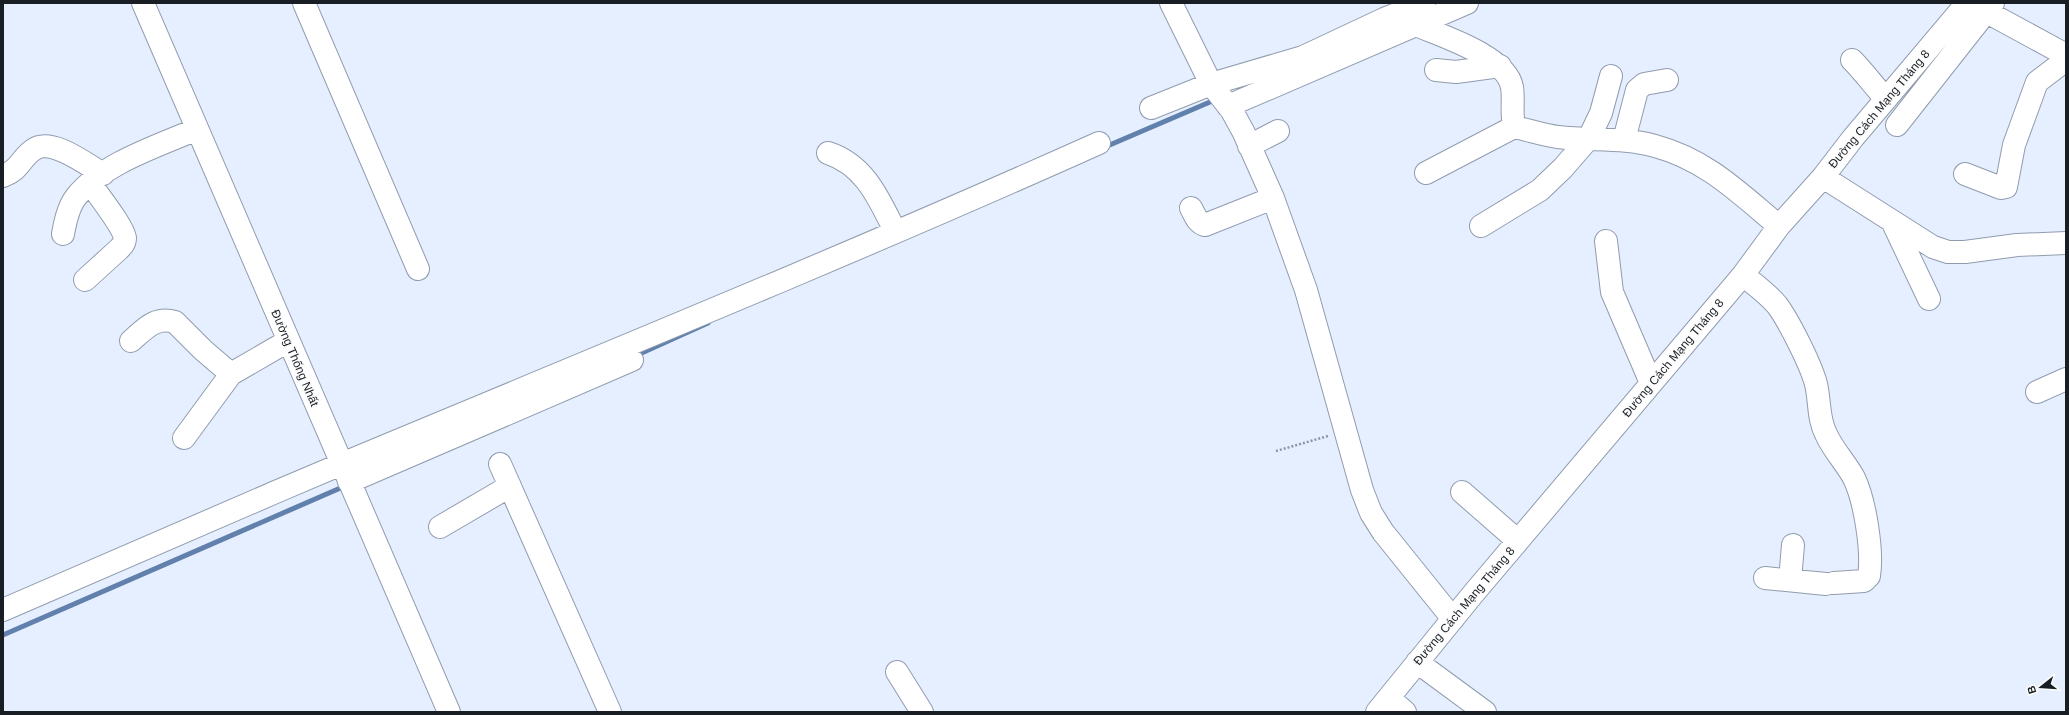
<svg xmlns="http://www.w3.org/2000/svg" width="2069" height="715" font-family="Helvetica,sans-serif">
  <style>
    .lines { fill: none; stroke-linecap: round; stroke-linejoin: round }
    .stream { stroke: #6280ac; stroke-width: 5 }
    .minor-casing { stroke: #909cae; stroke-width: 24 }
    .path { stroke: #8d95a1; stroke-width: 2.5; stroke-dasharray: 2 2; stroke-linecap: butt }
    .minor { stroke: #fff; stroke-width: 22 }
    .labels { text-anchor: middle; stroke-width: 3.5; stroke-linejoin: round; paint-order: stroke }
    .street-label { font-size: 12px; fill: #191e24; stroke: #fcfcfc }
  </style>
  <rect width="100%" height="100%" fill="#e5efff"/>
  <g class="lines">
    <path class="stream" d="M1105 147 1217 99
      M635 356 708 323
      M3 635 345 486"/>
    <g class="minor-casing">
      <path id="minor" d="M143 3 449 712
        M304 3 418 269
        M1171 3 1211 84 1232 111 1244 133 1273 198 1306 290 1362 490 1371 513 1383 532 1453 619
        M1974 5 2066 55
        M1416 25C1442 36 1506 56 1512 87 1514 100 1511 113 1514 127
        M1852 60C1864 72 1874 86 1886 99
        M1436 70 1456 72 1500 66
        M1228 106 1467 3
        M1151 108 1211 84 1303 57 1384 19 1424 3
        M1897 125 1993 3
        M1624 140 1637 90 1644 84 1667 80
        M1249 146 1278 131
        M828 153C865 165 879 199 895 231
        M1426 173 1514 127C1529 130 1543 135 1558 137 1591 141 1624 137 1655 146 1707 160 1739 193 1779 226
        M1965 174 2001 188 2006 187 2014 145 2037 82 2066 60
        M3 176C21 169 20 159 33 150 51 136 87 165 103 174
        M1823 177 1933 247 1948 252H1965L2017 245 2066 243
        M1191 208C1195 215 1197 223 1205 225L1273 198
        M1893 223 1929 299
        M1481 226 1540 190 1563 168 1589 138 1601 113 1611 76
        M63 234C65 223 68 207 76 197 103 163 158 146 197 129
        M1606 241 1612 292 1651 383
        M1743 275C1754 284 1768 294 1777 305 1789 321 1811 365 1816 384 1820 401 1818 419 1826 434 1833 450 1846 463 1854 478 1865 501 1873 551 1869 576L1864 581 1834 583
        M85 280 119 249C122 246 125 243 125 238 123 226 98 195 90 183
        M131 341C145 329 155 316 175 322L203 350 231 374
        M2037 392 2066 379
        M184 438 231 374 288 341
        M500 464 610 712
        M349 482 632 360
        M1462 492 1518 541
        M440 527 510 486
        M1765 578 1826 584
        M1790 580 1793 545
        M3 610C117 561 230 511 344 463 596 358 849 255 1099 143
        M1417 662 1485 712
        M897 672 922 712
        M1389 698 1405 712
        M1377 712 1473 594 1743 275 1779 226 1823 177 1853 138 1967 3"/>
    </g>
    <path class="path" d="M1276 451 1328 436"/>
    <use href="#minor" class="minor"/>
  </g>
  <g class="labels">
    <g class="street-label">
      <text transform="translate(1879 109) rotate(-50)" y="4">Đường Cách Mạng Tháng 8</text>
      <text transform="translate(295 358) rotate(67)" y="4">Đường Thống Nhất</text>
      <text transform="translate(1673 358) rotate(-50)" y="4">Đường Cách Mạng Tháng 8</text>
      <text transform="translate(1464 606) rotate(-50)" y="4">Đường Cách Mạng Tháng 8</text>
    </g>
  </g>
  <rect width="2069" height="715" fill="none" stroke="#191e24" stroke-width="8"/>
  <g transform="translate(2041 687) rotate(253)" stroke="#fcfcfc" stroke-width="3" paint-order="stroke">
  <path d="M0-3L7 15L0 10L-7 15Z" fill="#191e24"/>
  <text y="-6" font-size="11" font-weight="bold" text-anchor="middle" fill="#191e24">B</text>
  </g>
</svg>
